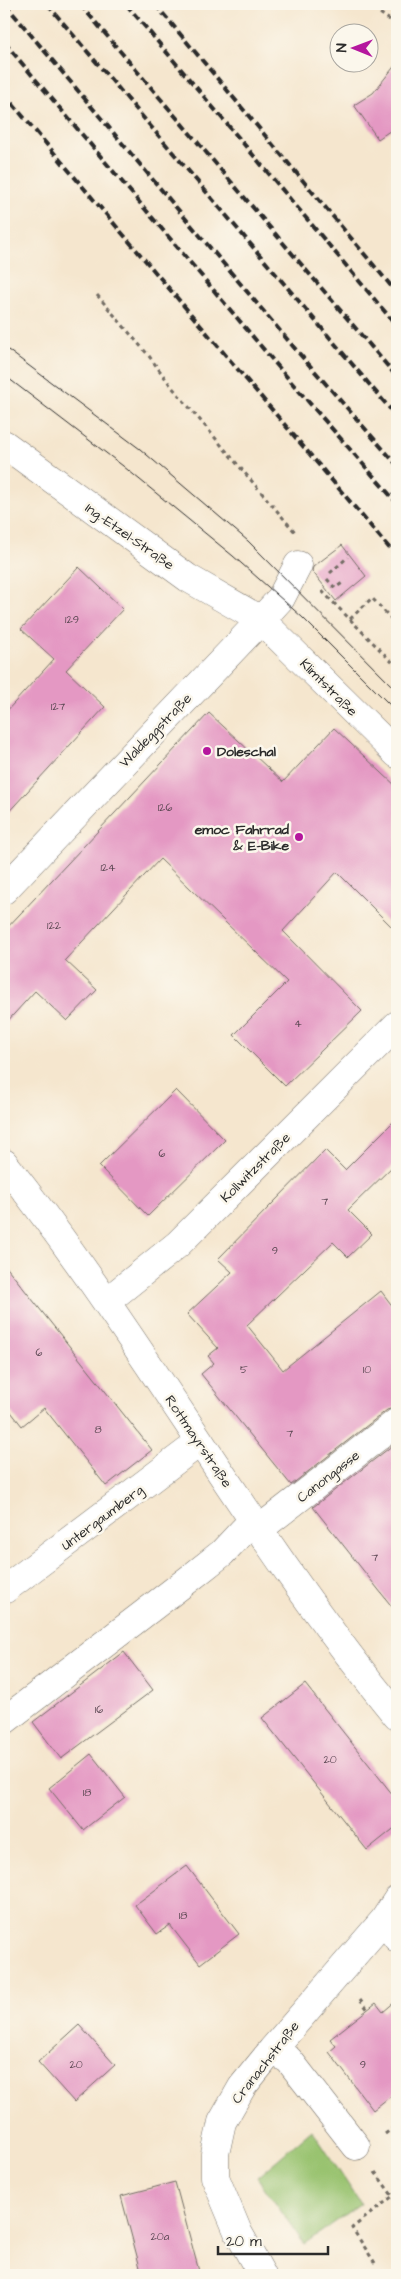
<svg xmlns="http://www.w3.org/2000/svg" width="401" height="2279" font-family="'Architects Daughter',sans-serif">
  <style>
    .green { fill: #99c370; stroke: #62774e }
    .building { fill: #e498c3 }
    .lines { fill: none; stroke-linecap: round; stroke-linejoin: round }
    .minor-casing { stroke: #726c64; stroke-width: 29 }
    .path { stroke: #726c64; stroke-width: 3; stroke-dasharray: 4 4; stroke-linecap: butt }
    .minor { stroke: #fff; stroke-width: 28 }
    .tram { stroke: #2b2b2b; stroke-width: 1 }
    .rail { stroke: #2b2b2b; stroke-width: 4; stroke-dasharray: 8 4; stroke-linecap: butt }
    .poi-dot { fill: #b5179e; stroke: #fbf7ec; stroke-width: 2 }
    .labels { text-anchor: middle; stroke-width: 5; stroke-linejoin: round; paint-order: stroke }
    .number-label { font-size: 11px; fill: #594651 }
    .street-label { font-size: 14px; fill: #2b2b2b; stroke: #fbf7ec }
    .poi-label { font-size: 14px; font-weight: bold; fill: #2b2b2b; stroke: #fbf7ec; text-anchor: start }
  </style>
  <rect width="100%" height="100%" fill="#fbf7ec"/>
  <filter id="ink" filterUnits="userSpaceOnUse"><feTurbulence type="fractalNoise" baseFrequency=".02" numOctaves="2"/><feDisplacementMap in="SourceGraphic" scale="10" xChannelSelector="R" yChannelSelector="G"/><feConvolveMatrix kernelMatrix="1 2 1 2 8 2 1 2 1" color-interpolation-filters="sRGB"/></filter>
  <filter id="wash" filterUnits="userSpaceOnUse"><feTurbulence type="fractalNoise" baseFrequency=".0096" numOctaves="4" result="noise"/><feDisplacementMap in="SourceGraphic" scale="20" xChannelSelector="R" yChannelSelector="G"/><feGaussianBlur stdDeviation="1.12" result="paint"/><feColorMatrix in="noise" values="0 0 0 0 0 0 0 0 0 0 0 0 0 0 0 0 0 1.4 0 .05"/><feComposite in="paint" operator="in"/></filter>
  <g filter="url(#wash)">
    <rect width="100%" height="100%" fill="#f5e6ce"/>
    <path class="green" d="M312 2130 361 2204 304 2244 257 2177Z"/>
    <g id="blocks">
      <path class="building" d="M397 63V126L378 139 354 105 373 93Z
        M342 545 366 576 336 601 312 571 313 567Z
        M79 567 123 609 66 670 105 707 4 817V714L54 659 21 629Z
        M209 713 283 782 334 728 397 787V932L337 872 283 931 362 1011 285 1086 234 1035 287 982 160 859 65 960 97 990 67 1021 35 991 4 1025V931Z
        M176 1090 225 1140 148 1216 99 1166Z
        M397 1118V1162L348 1210 372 1234 348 1257 333 1242 247 1325 283 1370 381 1291 397 1312V1407L387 1410 291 1485 201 1374 214 1363 208 1356 218 1348 187 1314 232 1272 218 1259 325 1150 345 1170Z
        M4 1264 152 1450 106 1486 44 1408 22 1426 4 1403Z
        M397 1442V1613L313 1507Z
        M124 1652 153 1690 61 1759 33 1722Z
        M305 1684 397 1800V1826L367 1850 262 1718Z
        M91 1754 125 1797 83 1830 49 1788Z
        M187 1866 239 1934 200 1964 170 1925 157 1934 135 1905Z
        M397 2000V2091L373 2110 329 2052 336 2046 330 2039 376 2003 383 2012Z
        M79 2025 115 2065 74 2102 38 2062Z
        M175 2182 200 2275H142L121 2196Z"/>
    </g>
  </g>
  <g filter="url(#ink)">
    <use href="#blocks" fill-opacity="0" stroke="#726c64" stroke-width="1"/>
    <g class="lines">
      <g class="minor-casing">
        <path id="minor" d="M4 444 188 578 261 620 397 754
          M4 890 261 620 281 598 298 565
          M4 1163C145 1341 253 1541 397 1716
          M106 1302 178 1244 397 1025
          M258 1530 397 1422
          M4 1590 200 1442
          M4 1721 193 1576 222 1553 252 1521
          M384 1920 397 1938
          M272 2050 289 2060 356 2146
          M262 2275 238 2232 215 2177V2154L222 2122 242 2087 272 2050 384 1920 397 1900"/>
      </g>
      <path class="path" d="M367 4 397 25
        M97 295 149 356 171 386 295 532
        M330 573 348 557
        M327 579 335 588 344 582
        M322 591 397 667
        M350 619 372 598 397 625
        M360 1999 368 2010
        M385 2134 397 2125
        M375 2172 397 2202
        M375 2263 352 2228 393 2196"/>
      <use href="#minor" class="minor"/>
      <path class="tram" d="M4 347 140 449 248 541 397 691
        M4 375 123 466 233 556 302 617 397 712"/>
      <path class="rail" d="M5 4 297 351 397 465
        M47 4 397 417
        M80 4 397 377
        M126 4 397 326
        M155 4 397 293
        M4 42 292 383 397 503
        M4 94 397 557"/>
    </g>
  </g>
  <g class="poi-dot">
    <circle cx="207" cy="751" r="5"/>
    <circle cx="299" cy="837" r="5"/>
  </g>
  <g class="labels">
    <g class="number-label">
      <text x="72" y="623">129</text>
      <text x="58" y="710">127</text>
      <text x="165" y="811">126</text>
      <text x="108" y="871">124</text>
      <text x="54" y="929">122</text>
      <text x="298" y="1027">4</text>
      <text x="162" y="1157">6</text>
      <text x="325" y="1205">7</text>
      <text x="275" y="1254">9</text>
      <text x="39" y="1356">6</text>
      <text x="244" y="1373">5</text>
      <text x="367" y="1373">10</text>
      <text x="98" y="1433">8</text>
      <text x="290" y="1437">7</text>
      <text x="375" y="1561">7</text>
      <text x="99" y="1713">16</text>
      <text x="330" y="1763">20</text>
      <text x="87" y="1796">18</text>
      <text x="183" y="1919">18</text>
      <text x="76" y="2068">20</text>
      <text x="363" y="2068">9</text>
      <text x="160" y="2240">20a</text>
    </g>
    <g class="street-label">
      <text transform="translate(130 536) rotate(35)" y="5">Ing.-Etzel-Straße</text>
      <text transform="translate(329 687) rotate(45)" y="5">Klimtstraße</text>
      <text transform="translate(155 730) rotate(-46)" y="5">Waldeggstraße</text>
      <text transform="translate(255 1167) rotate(-45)" y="5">Kollwitzstraße</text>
      <text transform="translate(199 1441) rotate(56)" y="5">Rottmayrstraße</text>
      <text transform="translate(328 1476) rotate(-38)" y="5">Canongasse</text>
      <text transform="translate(102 1517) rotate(-37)" y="5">Untergaumberg</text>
      <text transform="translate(265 2062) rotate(-52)" y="5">Cranachstraße</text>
    </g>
    <g class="poi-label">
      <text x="217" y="756">Doleschal</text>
      <text x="289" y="834" text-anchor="end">emoc Fahrrad<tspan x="289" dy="16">&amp; E-Bike</tspan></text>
    </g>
  </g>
  <rect width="401" height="2279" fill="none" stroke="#fbf7ec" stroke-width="20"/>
  <g transform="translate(354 48) rotate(271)"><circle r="24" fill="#fbf7ec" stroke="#a8a59f"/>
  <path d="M0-4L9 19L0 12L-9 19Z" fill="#b5179e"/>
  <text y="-8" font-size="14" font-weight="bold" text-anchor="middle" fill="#2b2b2b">N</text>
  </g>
  <path d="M218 2246v8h110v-8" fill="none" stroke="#2b2b2b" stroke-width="2.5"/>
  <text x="226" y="2246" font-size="15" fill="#2b2b2b" stroke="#fbf7ec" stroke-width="4" paint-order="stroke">20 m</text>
</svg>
